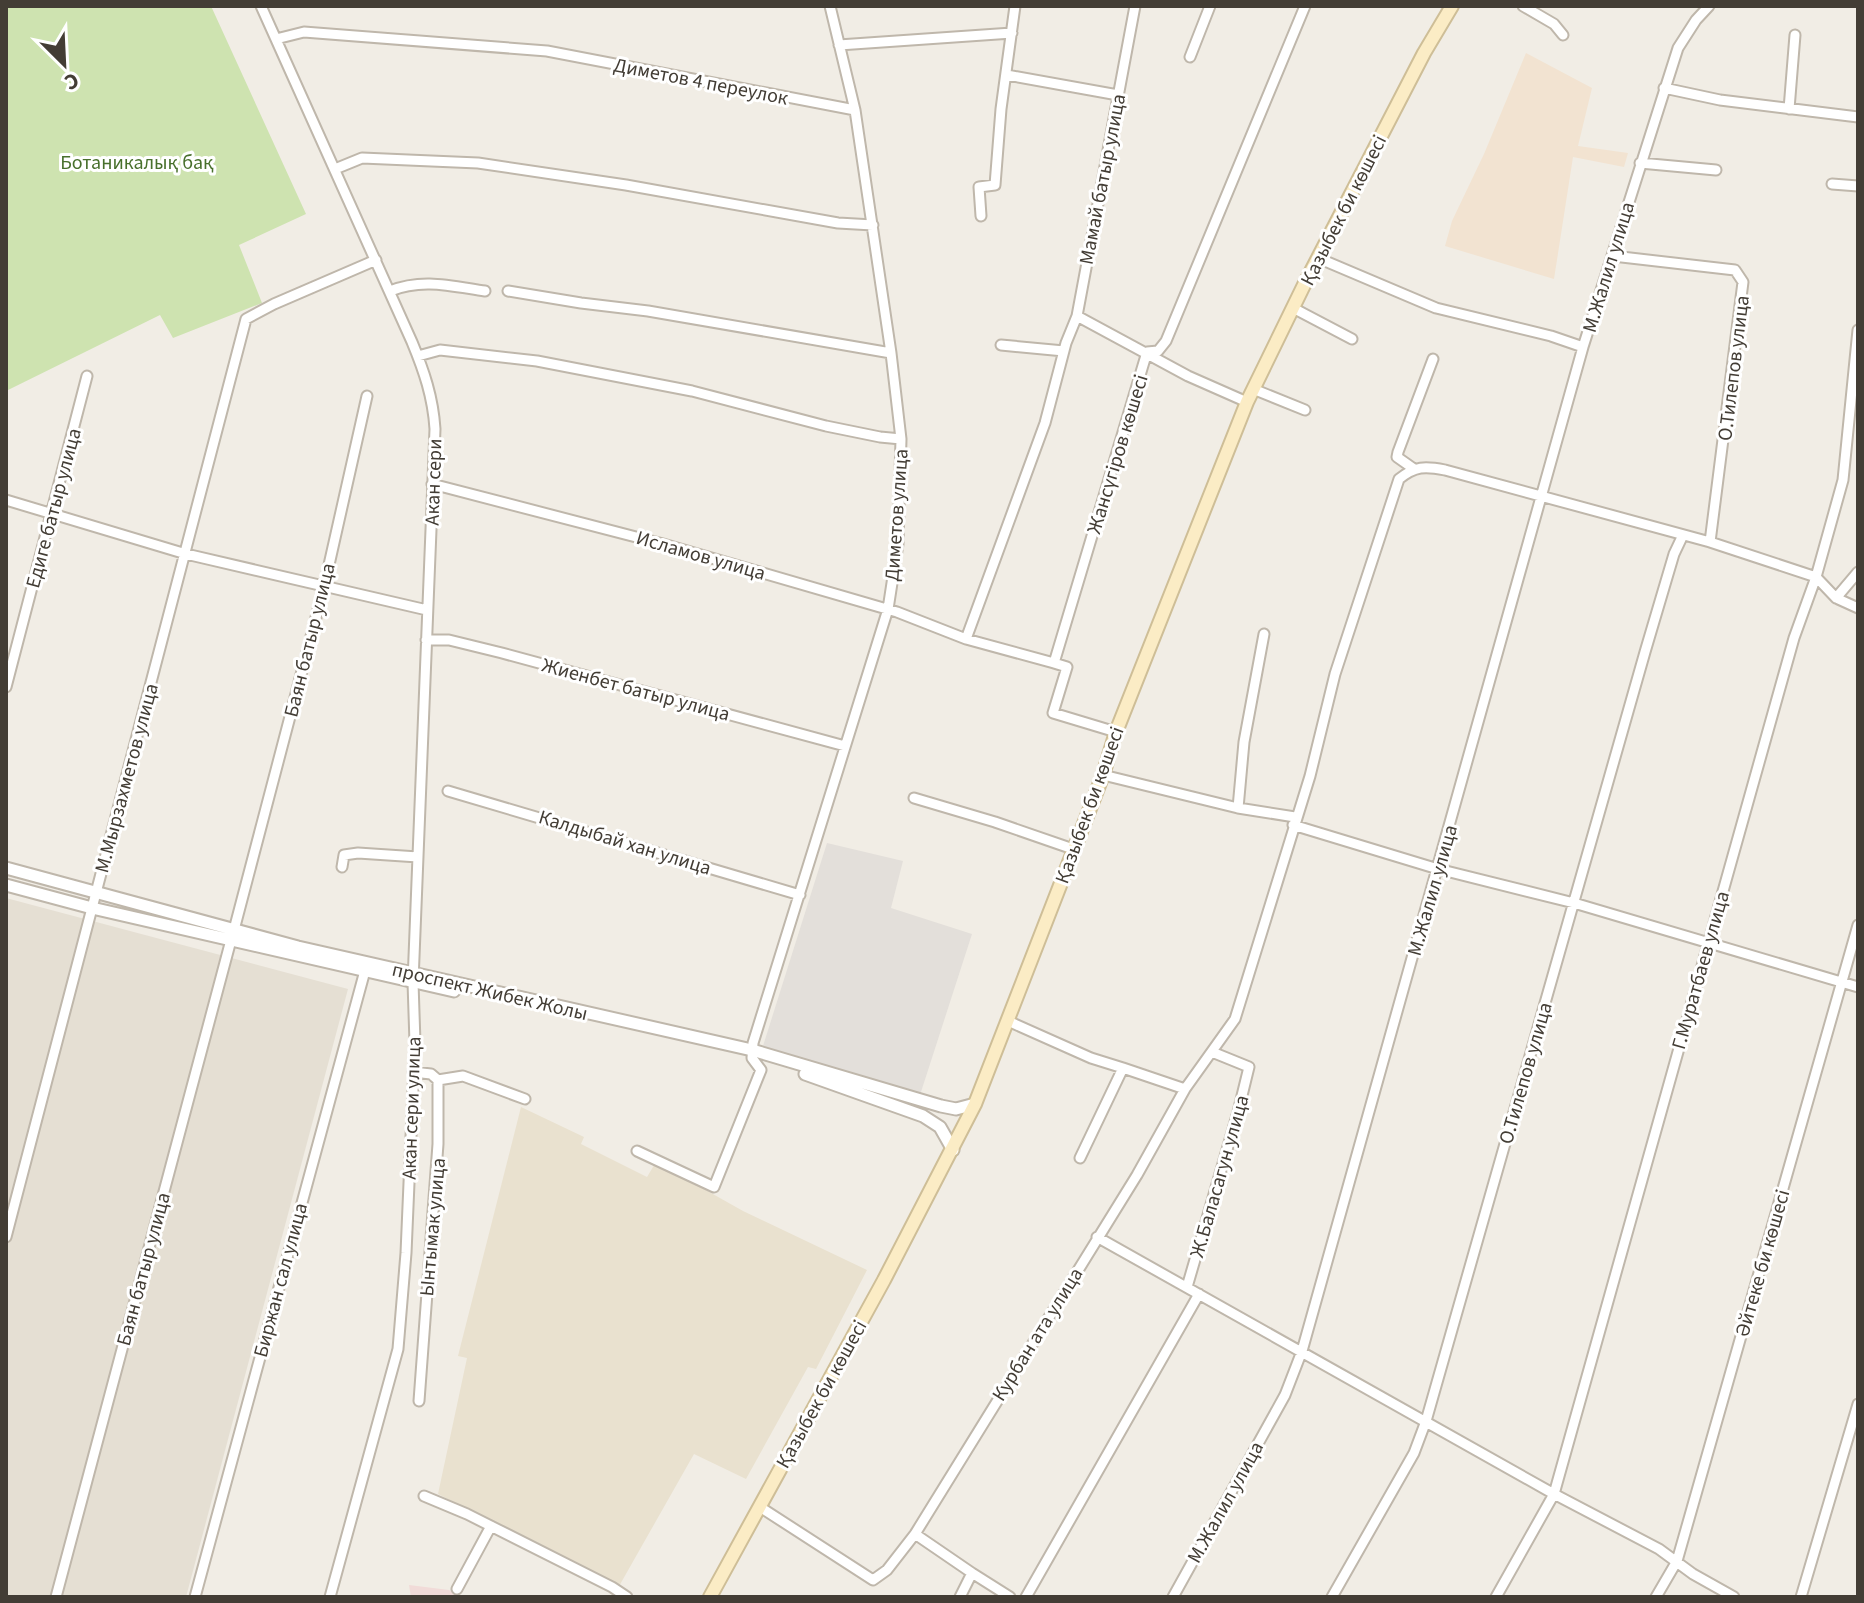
<svg xmlns="http://www.w3.org/2000/svg" width="1864" height="1603" font-family="'Source Sans 3',sans-serif">
  <style>
    .residential { fill: #e5dfd3 }
    .commercial { fill: #f2e3d1 }
    .industrial { fill: #e3dfda }
    .education { fill: #e9e1cf }
    .medical { fill: #f1dbd8 }
    .green { fill: #cee3b0 }
    .lines { fill: none; stroke-linecap: round; stroke-linejoin: round }
    .minor-casing { stroke: #bfb7ab; stroke-width: 13 }
    .tertiary-casing { stroke: #bfb7ab; stroke-width: 15 }
    .secondary-casing { stroke: #cebe97; stroke-width: 16 }
    .minor { stroke: #fff; stroke-width: 9 }
    .tertiary { stroke: #fff; stroke-width: 11 }
    .secondary { stroke: #fbecc5; stroke-width: 12 }
    .labels { text-anchor: middle; stroke-width: 6; stroke-linejoin: round; paint-order: stroke }
    .street-label { font-size: 20px; fill: #433d35; stroke: #fff }
    .park-label { font-size: 20px; fill: #48702c; stroke: #fff }
  </style>
  <rect width="100%" height="100%" fill="#f1ede5"/>
  <path class="residential" d="M6 898 348 989 186 1597H6Z"/>
  <path class="commercial" d="M1526 53 1592 88 1578 146 1628 153 1624 167 1573 157 1554 279 1445 246 1452 221 1484 154Z"/>
  <path class="industrial" d="M827 843 903 861 891 908 972 934 920 1095 763 1046Z"/>
  <path class="education" d="M521 1107 584 1137 581 1144 647 1177 656 1162 743 1211 867 1270 816 1369 808 1367 746 1479 694 1454 618 1588 438 1494 467 1358 458 1356Z"/>
  <path class="medical" d="M409 1585 449 1590 459 1597H411Z"/>
  <path class="green" d="M6 6H211L306 214 239 245 262 303 173 338 160 315 6 391Z"/>
  <g class="lines">
    <g class="minor-casing">
      <path id="minor" d="M261 6 412 342C424 371 433 397 435 429L413 982 415 1043 406 1253 398 1349 330 1597
        M1523 6 1554 24 1563 35
        M276 39 304 32 547 51 855 110
        M839 45 1012 33
        M1190 57 1210 6
        M1007 75 1118 95
        M1664 88 1720 100 1858 117
        M1789 109 1795 35
        M1640 163 1716 170
        M335 169 362 158 478 163 626 185 838 223 873 225
        M1832 184 1858 186
        M981 216 979 187 995 185 1001 109 1015 6
        M1613 256 1735 270 1743 282 1710 542
        M1318 258 1436 308 1551 336 1583 347
        M390 291C422 278 451 286 485 291
        M508 291 581 303 648 311 891 353
        M1293 308 1352 339
        M1077 316 1188 376 1247 402
        M1001 345 1064 351
        M418 356 440 350 537 361 692 391 826 426 880 437 901 439
        M1253 389 1305 410
        M1414 469 1397 457 1398 452 1433 359
        M432 484 663 544 897 612 966 639 1054 663
        M6 500 186 554 427 610
        M1836 598 1858 572
        M1264 634 1244 742 1238 808 1295 817
        M966 639 1045 423 1066 343 1077 316 1135 6
        M426 640H449L502 653 845 746
        M6 687 87 376
        M1116 732 1053 713 1067 667 1054 663 1147 352 1158 351 1166 341 1305 6
        M1103 775 1238 808
        M448 791 800 895
        M914 798 995 822 1073 849
        M1293 825 1438 869 1574 903 1858 987
        M342 867 344 855 358 853 418 857
        M234 930 324 587 367 396
        M1008 1021 1091 1058 1123 1068 1080 1158
        M1123 1068 1185 1089
        M413 1072 431 1074 438 1080V1144L419 1401
        M438 1080 463 1076 525 1099
        M637 1151 714 1187 761 1070 752 1058 753 1043 888 609 898 544 901 439 891 353 855 110 830 6
        M6 1237 246 319 274 304 376 260
        M1097 1237 1554 1494 1659 1549 1693 1574 1734 1597
        M1187 1287 1238 1112 1249 1067 1212 1052
        M424 1496 467 1514 612 1587 627 1597
        M760 1507 873 1580 887 1570 915 1534 1137 1175 1185 1089 1235 1019 1310 776 1335 674 1399 479C1415 466 1425 466 1445 470L1710 542 1816 577 1836 598 1858 608
        M915 1534 972 1573 960 1597
        M972 1573 1010 1597
        M457 1589 491 1526
        M56 1597 231 940
        M195 1597 366 967
        M1026 1597 1199 1294
        M1173 1597 1285 1395 1302 1351 1583 347 1678 48 1696 20 1709 6
        M1332 1597 1414 1453 1426 1421 1645 652 1674 554 1683 535
        M1496 1597 1554 1494 1794 638 1816 577 1843 480 1858 330
        M1656 1597 1677 1561 1858 925
        M1801 1597 1858 1404"/>
    </g>
    <g class="tertiary-casing">
      <path id="tertiary" d="M6 868 298 947 752 1050 941 1106 956 1109 975 1104
        M6 885 92 908 454 991
        M805 1074 923 1116 940 1127 953 1150"/>
    </g>
    <g class="secondary-casing">
      <path id="secondary" d="M710 1597 884 1280 975 1104 1103 775 1116 732 1247 402 1304 285 1424 53 1452 6"/>
    </g>
    <use href="#minor" class="minor"/>
    <use href="#tertiary" class="tertiary"/>
    <use href="#secondary" class="secondary"/>
  </g>
  <g class="labels">
    <g class="street-label">
      <text transform="translate(701 81) rotate(11)" y="7">Диметов 4 переулок</text>
      <text transform="translate(1102 179) rotate(-79)" y="7">Мамай батыр улица</text>
      <text transform="translate(1343 210) rotate(-63)" y="7">Қазыбек би көшесі</text>
      <text transform="translate(1608 267) rotate(-73)" y="7">М.Жалил улица</text>
      <text transform="translate(1733 368) rotate(-83)" y="7">О.Тилепов улица</text>
      <text transform="translate(1117 454) rotate(-73)" y="7">Жансүгіров көшесі</text>
      <text transform="translate(433 482) rotate(-88)" y="7">Акан сери</text>
      <text transform="translate(53 508) rotate(-75)" y="7">Едиге батыр улица</text>
      <text transform="translate(896 515) rotate(-86)" y="7">Диметов улица</text>
      <text transform="translate(701 555) rotate(16)" y="7">Исламов улица</text>
      <text transform="translate(309 640) rotate(-76)" y="7">Баян батыр улица</text>
      <text transform="translate(636 689) rotate(15)" y="7">Жиенбет батыр улица</text>
      <text transform="translate(126 778) rotate(-75)" y="7">М.Мырзахметов улица</text>
      <text transform="translate(1089 805) rotate(-70)" y="7">Қазыбек би көшесі</text>
      <text transform="translate(625 842) rotate(17)" y="7">Калдыбай хан улица</text>
      <text transform="translate(1432 890) rotate(-74)" y="7">М.Жалил улица</text>
      <text transform="translate(1700 970) rotate(-74)" y="7">Г.Муратбаев улица</text>
      <text transform="translate(490 991) rotate(13)" y="7">проспект Жибек Жолы</text>
      <text transform="translate(1525 1073) rotate(-74)" y="7">О.Тилепов улица</text>
      <text transform="translate(411 1108) rotate(-88)" y="7">Акан сери улица</text>
      <text transform="translate(1219 1176) rotate(-74)" y="7">Ж.Баласагун улица</text>
      <text transform="translate(432 1227) rotate(-85)" y="7">Ынтымак улица</text>
      <text transform="translate(1762 1263) rotate(-74)" y="7">Әйтеке би көшесі</text>
      <text transform="translate(143 1269) rotate(-75)" y="7">Баян батыр улица</text>
      <text transform="translate(280 1280) rotate(-75)" y="7">Биржан сал улица</text>
      <text transform="translate(1037 1334) rotate(-58)" y="7">Курбан ата улица</text>
      <text transform="translate(821 1394) rotate(-61)" y="7">Қазыбек би көшесі</text>
      <text transform="translate(1225 1502) rotate(-61)" y="7">М.Жалил улица</text>
    </g>
    <g class="park-label">
      <text x="137" y="169">Ботаникалық бақ</text>
    </g>
  </g>
  <rect width="1864" height="1603" fill="none" stroke="#433d35" stroke-width="16"/>
  <g transform="translate(64 64) rotate(156)" stroke="#ffffff" stroke-width="6" paint-order="stroke">
  <path d="M0-6L14 30L0 20L-14 30Z" fill="#433d35"/>
  <text y="-12" font-size="22" font-weight="bold" text-anchor="middle" fill="#433d35">С</text>
  </g>
</svg>
